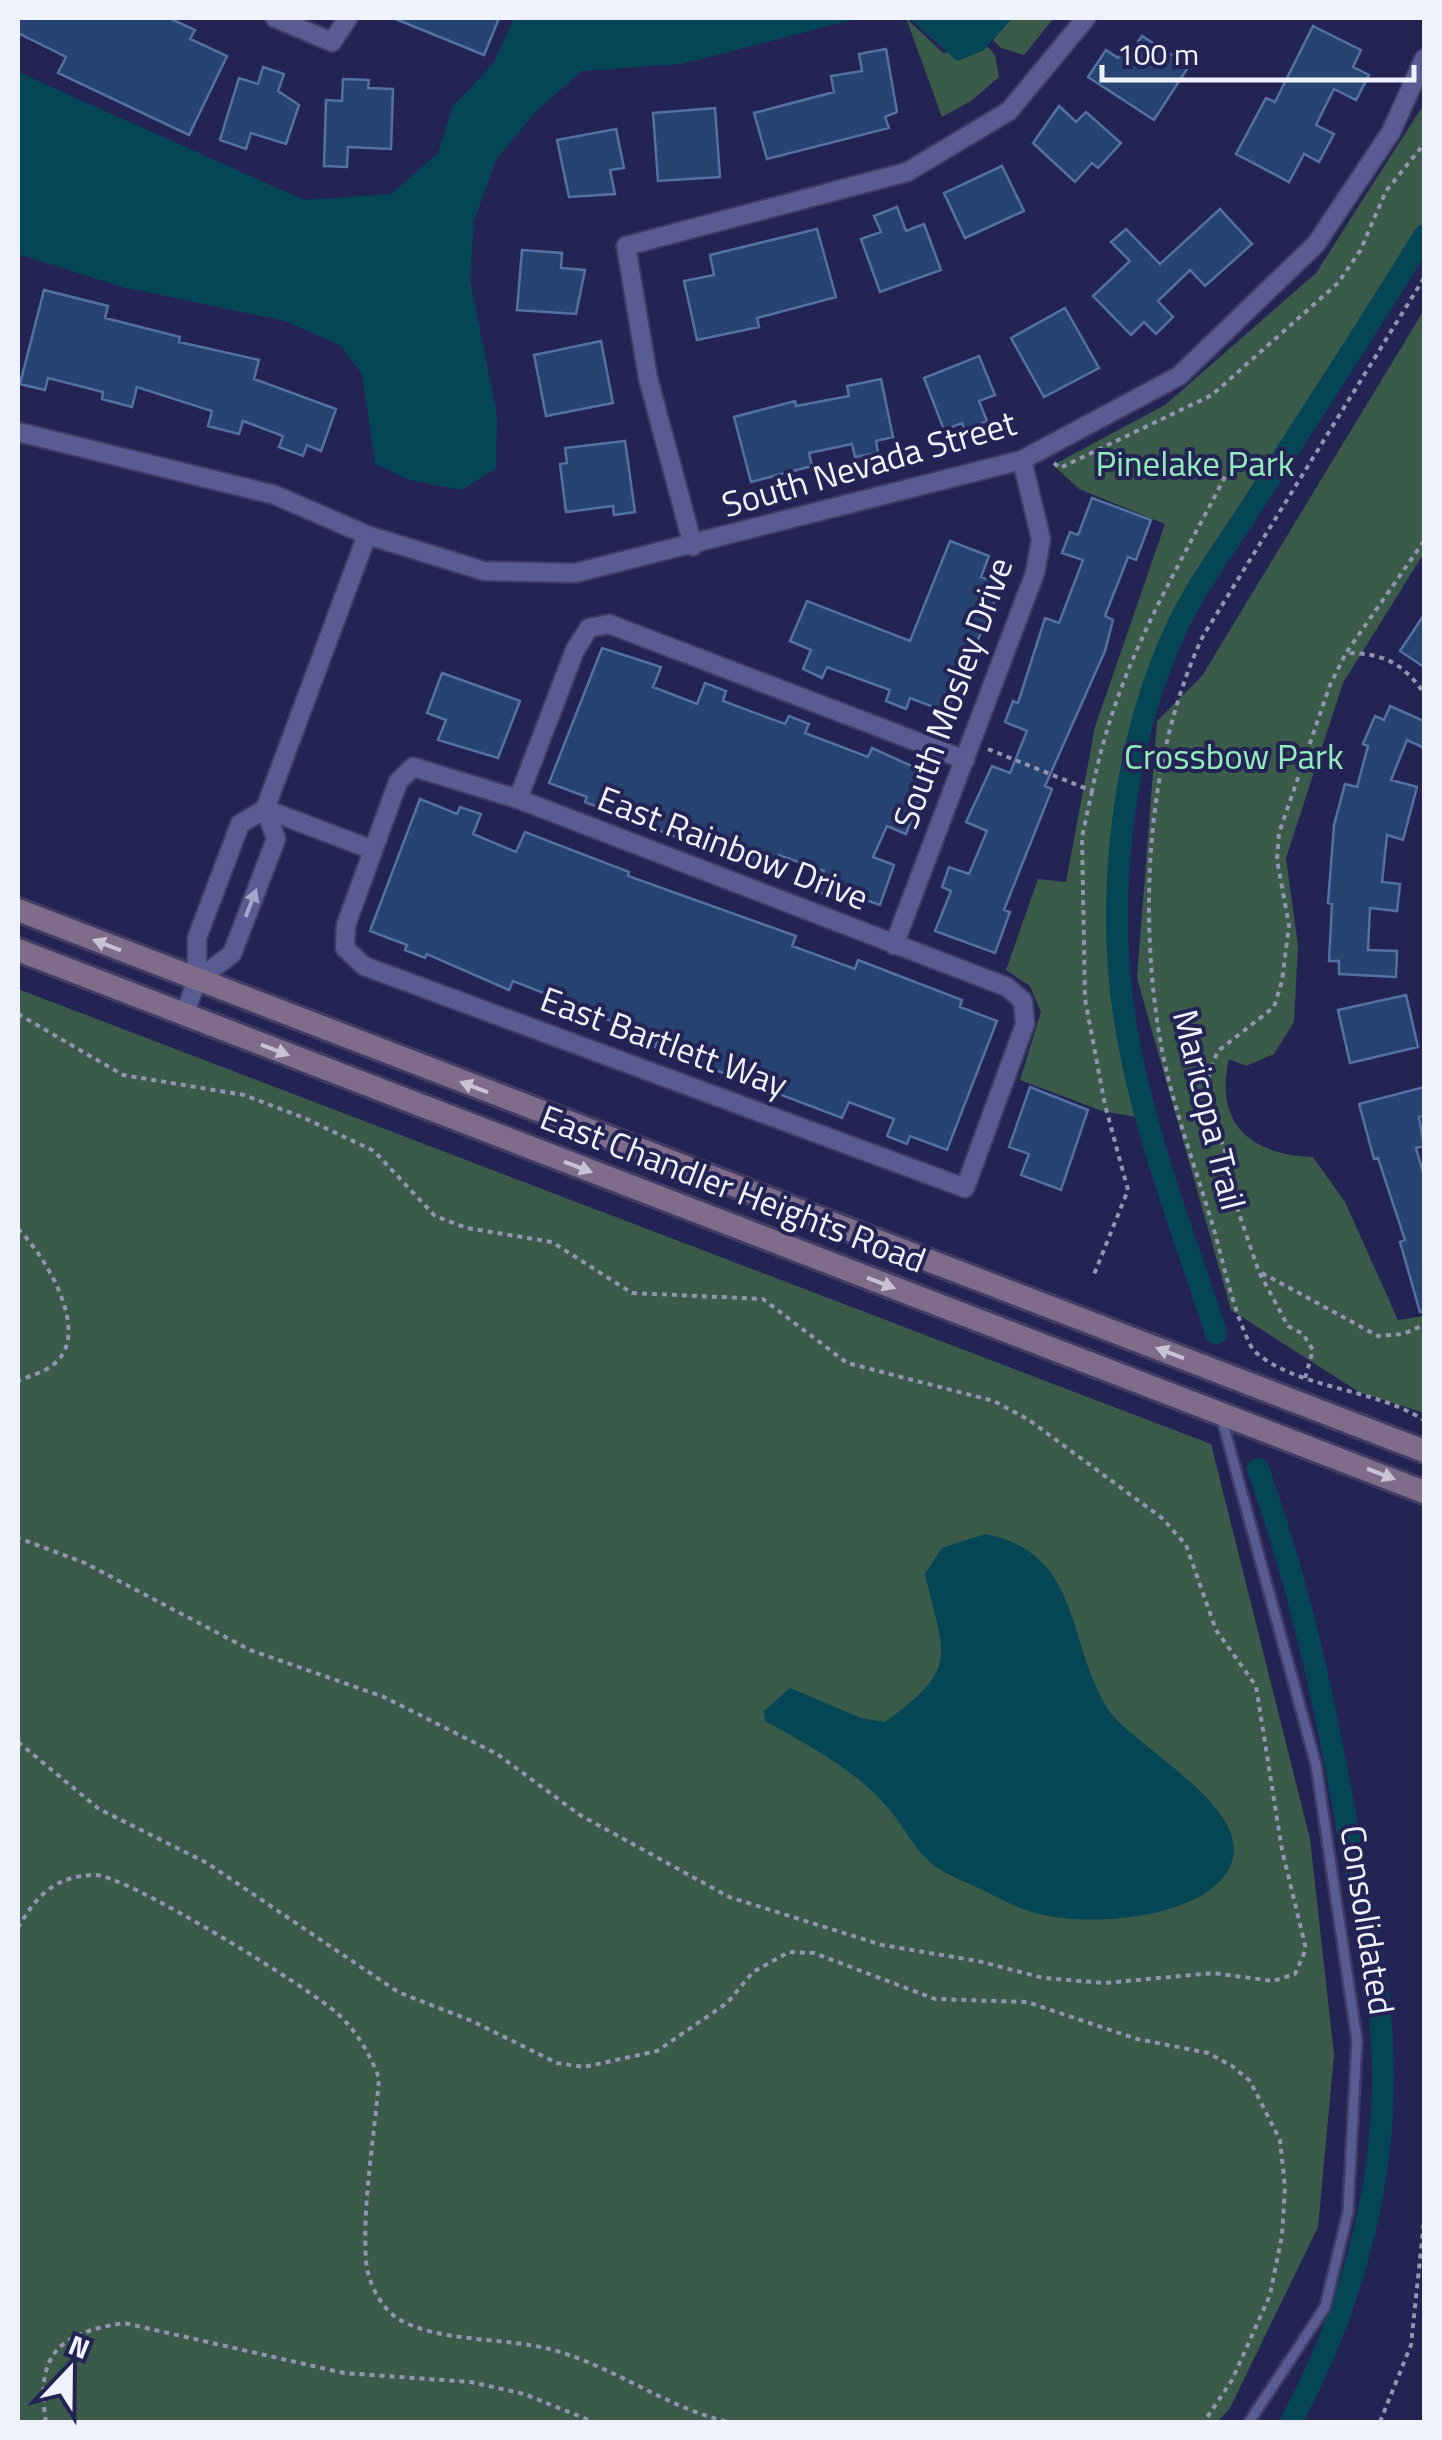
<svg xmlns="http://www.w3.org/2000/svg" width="1442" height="2440" font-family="'Titillium Web',sans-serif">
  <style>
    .green { fill: #3a5b49 }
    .water { fill: #044656 }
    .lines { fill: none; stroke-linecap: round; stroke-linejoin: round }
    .canal { stroke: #044656; stroke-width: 22 }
    .building { fill: #274371; stroke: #5372a3; stroke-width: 2.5 }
    .service-casing { stroke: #403c63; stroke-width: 14 }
    .minor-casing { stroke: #403c63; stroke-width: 22 }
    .secondary-casing { stroke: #403c63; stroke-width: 28 }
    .path { stroke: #9394b0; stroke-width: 4; stroke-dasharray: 5 5; stroke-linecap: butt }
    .service { stroke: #585c92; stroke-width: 9 }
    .minor { stroke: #585c92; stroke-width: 18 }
    .secondary { stroke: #7f6c8a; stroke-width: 22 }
    .oneway { fill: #a4a6c8 }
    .oneway2 { fill: #c8c2d5 }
    .labels { text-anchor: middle; stroke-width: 8; stroke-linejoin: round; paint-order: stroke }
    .street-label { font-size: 35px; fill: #eff1fd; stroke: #242454 }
    .park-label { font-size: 35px; fill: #92ecbc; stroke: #242454 }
  </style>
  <rect width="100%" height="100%" fill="#242454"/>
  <path class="green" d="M906 18 943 53 988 47 995 55 999 77 971 101 942 117Z
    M1012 18H1054L1024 55 1001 48 993 40Z
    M1424 104V223L1175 618C1109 777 1096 953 1142 1118L1102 1111 1020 1080 1041 1012 1030 986 1006 970 1038 879 1066 882 1095 727 1165 524 1079 489 1053 465 1165 405 1316 273Z
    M1424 310V553L1343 683 1286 858 1298 946 1294 1022 1274 1054 1246 1066 1229 1059C1214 1123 1250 1155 1313 1157L1345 1202 1398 1320 1424 1316V1413L1359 1392 1231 1310 1137 978 1157 721 1202 676Z
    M18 989 1211 1444 1310 1839 1334 2055 1318 2227 1230 2408 1217 2422H18Z"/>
  <path class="water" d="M514 18H859L682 64 582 71 535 112 496 160 474 221 470 280 497 415 496 468 462 490 410 480 375 464 362 374 340 345 285 321 122 287 18 254V72L304 200 391 194 438 153 453 106 493 64Z
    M909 18H1012L983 51 957 61Z
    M985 1534C1083 1553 1066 1643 1108 1709 1132 1748 1279 1819 1220 1881 1183 1920 1088 1926 1039 1914 1017 1909 996 1896 976 1887 961 1880 942 1873 930 1862 913 1847 903 1825 888 1808 857 1771 807 1744 765 1721L764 1711 790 1688 861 1718 885 1722C961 1667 944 1656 925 1574L942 1548Z"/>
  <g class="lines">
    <path class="canal" d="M1216 1333C1185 1237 1147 1141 1129 1043 1103 912 1120 748 1177 627 1198 582 1231 540 1257 498 1313 411 1370 324 1424 236
      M1258 1469C1299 1583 1325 1702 1346 1821 1357 1885 1374 1950 1380 2015 1394 2158 1358 2297 1291 2422"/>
  </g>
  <path class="building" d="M18 18H169L195 30 190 39 227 56 189 135 58 73 66 57 18 33Z
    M393 18H499L484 55Z
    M1313 26 1361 50 1353 67 1369 75 1356 100 1334 89 1316 125 1334 134 1319 162 1304 154 1289 182 1236 154 1266 98 1275 102Z
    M1142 36 1189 66 1154 120 1088 77 1106 50 1118 58 1124 49 1130 54Z
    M886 49 897 112 885 117 889 128 767 159 754 113 834 92 831 76 862 71 859 54Z
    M263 67 284 74 278 91 299 105 286 144 251 133 246 149 220 140 239 78 258 84Z
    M343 79 369 80 368 88 393 89 391 149 348 147 347 167 324 166 326 100 342 101Z
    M1059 106 1076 122 1086 112 1121 143 1098 168 1092 163 1075 182 1033 143Z
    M715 108 720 177 658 181 653 113Z
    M616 129 624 168 610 170 615 194 569 197 557 140Z
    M1002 166 1024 211 965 238 944 193Z
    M897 207 906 231 924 224 941 270 880 292 861 239 881 232 874 216Z
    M1220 209 1252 244 1205 286 1190 270 1158 301 1173 317 1156 334 1144 322 1131 335 1093 296 1130 261 1111 242 1126 229 1160 264Z
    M817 229 836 297 757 318 759 327 697 340 684 281 714 275 710 255Z
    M522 250 562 253 561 268 585 270 576 314 517 310Z
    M44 290 108 306 105 318 180 337 179 342 259 360 254 379 336 409 321 451 307 445 303 456 279 447 283 436 243 421 239 434 208 426 212 411 137 387 132 407 102 399 103 392 48 378 45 390 20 384Z
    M1065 308 1099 368 1044 397 1011 338Z
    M601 341 613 403 546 416 534 355Z
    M979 356 995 395 979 401 987 421 965 430 962 423 944 430 924 378Z
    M881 379 893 437 876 441 878 453 855 457 852 444 809 453 812 466 751 482 734 417 795 401 796 406 849 396 847 386Z
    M625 441 635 512 614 515 613 506 566 512 560 464 567 463 565 448Z
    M1092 498 1151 520 1136 560 1128 557 1105 616 1113 620 1105 651 1045 786 1052 789 1004 910 1010 912 995 953 935 931 951 891 942 887 949 867 969 874 987 831 966 822 992 766 1010 773 1027 731 1005 722 1013 701 1018 703 1045 618 1059 623 1083 560 1062 553 1070 532 1078 535Z
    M950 541 989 556 981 577 1002 584 947 712 910 698 906 709 886 701 890 690 827 667 822 678 803 669 811 650 790 641 807 601 910 641Z
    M1424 615V667L1400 651Z
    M602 648 661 667 653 687 697 704 705 683 726 691 723 701 785 724 789 716 809 724 805 733 868 757 872 748 929 774 906 834 887 826 873 857 894 865 880 905 840 891 837 899 816 891 824 871 779 855 772 874 752 866 755 858 692 833 689 842 585 802 587 797 549 783Z
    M442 673 520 701 498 758 438 740 446 720 427 713Z
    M1390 706 1424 721V748L1407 740 1391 780 1417 787 1403 840 1387 835 1382 882 1400 884 1397 911 1370 908 1368 950 1397 951 1396 977 1339 974V961H1329L1332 904 1328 903 1334 825 1345 784 1357 787 1368 746 1363 744 1375 716 1384 720Z
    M420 799 457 814 460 807 481 814 473 834 516 852 525 832 629 872 628 876 796 936 792 946 855 969 858 960 962 1000 960 1007 997 1021 947 1150 910 1136 907 1144 887 1136 894 1119 849 1102 842 1118 655 1047 659 1038 595 1015 592 1022 572 1014 575 1005 513 981 509 990 427 954 425 958 405 950 407 945 370 931Z
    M1406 995 1418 1047 1350 1063 1338 1010Z
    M1030 1087 1088 1110 1061 1190 1021 1175 1029 1154 1009 1147Z
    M1424 1087V1115L1419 1117 1424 1146 1416 1148 1424 1176V1312H1420L1400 1242 1405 1240 1378 1158 1374 1159 1359 1104Z"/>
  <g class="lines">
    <g class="service-casing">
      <path id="service" d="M1221 1416 1316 1765 1357 2040 1348 2212 1325 2307 1249 2422"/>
    </g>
    <g class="minor-casing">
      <path id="minor" d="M275 18 332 42 348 18
        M18 432 275 495 367 535 484 571 575 573 1022 460 1179 376 1316 244 1391 132 1424 59
        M693 546 648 378 626 246 907 172 1009 111 1086 18
        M413 767 518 799 1007 987 1023 1001 1025 1024 965 1188 364 966 345 948 346 925 398 782Z
        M518 799 575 650 589 628 609 624 965 760
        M265 809 373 850
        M894 945 1035 573 1041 539 1022 460
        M197 980 232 954 276 839 265 809
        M184 1015 197 980V938L240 824 265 809 367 535"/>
    </g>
    <g class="secondary-casing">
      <path id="secondary" d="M18 910 1424 1451
        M18 950 1424 1492"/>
    </g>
    <path class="path" d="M1424 278 1203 636C1146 757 1138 915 1161 1045 1172 1104 1194 1163 1211 1220 1224 1262 1232 1311 1253 1350 1295 1389 1372 1387 1424 1420
      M1054 463 1060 468 1212 395 1338 283 1360 251 1386 191 1424 144
      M1424 541 1346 653C1383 653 1403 663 1424 693
      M988 749 1092 791C1116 668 1170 583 1227 473
      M1092 791 1082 837 1085 999 1105 1105 1128 1190 1093 1277
      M18 1014 123 1075 244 1095 302 1117 374 1151 435 1216 467 1228 552 1242 632 1293 763 1299 847 1363 994 1401 1029 1420 1162 1518 1186 1545 1216 1630 1256 1686 1282 1850 1306 1949 1295 1974 1273 1981 1213 1973 1105 1983 1044 1978 978 1961 882 1945 729 1897 580 1815 497 1754 384 1697 250 1650 85 1563 18 1538
      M18 1229C44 1254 93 1333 54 1364 45 1372 29 1376 18 1381
      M1262 1273 1378 1336 1403 1334 1424 1325
      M1305 1378 1313 1350 1303 1334 1288 1326 1259 1272 1233 1196 1229 1161 1207 1106 1209 1072 1218 1051 1274 1007 1282 981 1289 925 1277 860 1279 833 1330 685 1346 653
      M18 1742 99 1809 207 1863 398 1992 472 2021 557 2063 584 2067 657 2051 727 2003 753 1972 789 1952 814 1953 935 1999 1027 2002 1137 2039 1208 2053 1232 2066 1250 2081 1280 2140 1285 2187 1282 2235 1270 2295 1232 2380 1204 2422
      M18 1928C36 1896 55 1876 94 1875 124 1873 311 1989 338 2014 357 2032 370 2054 379 2078 375 2133 362 2205 366 2260 367 2280 380 2307 397 2318 436 2343 508 2337 553 2350 615 2367 665 2407 728 2422
      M46 2422C35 2354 59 2333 124 2323L344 2373 471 2382 524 2394 594 2422
      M1380 2422 1411 2345 1424 2221"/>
    <use href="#service" class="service"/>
    <use href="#minor" class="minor"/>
    <use href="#secondary" class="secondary"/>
  </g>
  <defs><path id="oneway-solid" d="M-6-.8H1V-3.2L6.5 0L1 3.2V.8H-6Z" transform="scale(2.5)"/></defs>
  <use class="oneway" href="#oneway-solid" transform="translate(251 903) rotate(-69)"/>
  <g class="oneway2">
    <use href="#oneway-solid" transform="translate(107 945) rotate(-159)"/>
    <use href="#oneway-solid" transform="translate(275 1050) rotate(21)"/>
    <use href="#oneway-solid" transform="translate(474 1087) rotate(-159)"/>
    <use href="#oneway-solid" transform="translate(578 1167) rotate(21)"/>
    <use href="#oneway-solid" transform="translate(881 1283) rotate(21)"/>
    <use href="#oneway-solid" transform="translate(1170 1353) rotate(-159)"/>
    <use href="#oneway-solid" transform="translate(1381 1474) rotate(21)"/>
  </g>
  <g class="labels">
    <g class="street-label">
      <text transform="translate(869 464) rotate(-16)" y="12">South Nevada Street</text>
      <text transform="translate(953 693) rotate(-70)" y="12">South Mosley Drive</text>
      <text transform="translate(733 848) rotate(21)" y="12">East Rainbow Drive</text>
      <text transform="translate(664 1042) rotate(20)" y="12">East Bartlett Way</text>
      <text transform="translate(1209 1110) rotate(76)" y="12">Maricopa Trail</text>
      <text transform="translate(733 1189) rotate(21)" y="12">East Chandler Heights Road</text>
      <text transform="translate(1367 1920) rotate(81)" y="12">Consolidated</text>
    </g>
    <g class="park-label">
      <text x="1195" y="476">Pinelake Park</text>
      <text x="1234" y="769">Crossbow Park</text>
    </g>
  </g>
  <rect width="1442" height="2440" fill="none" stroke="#eff1fd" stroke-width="40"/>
  <g transform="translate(70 2370) rotate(22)" stroke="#242454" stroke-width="8" paint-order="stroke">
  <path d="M0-8L18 38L0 25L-18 38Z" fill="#eff1fd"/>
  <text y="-15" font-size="28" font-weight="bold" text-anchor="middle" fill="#eff1fd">N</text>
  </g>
  <path d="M1102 65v15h312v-15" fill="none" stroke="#eff1fd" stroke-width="5"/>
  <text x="1117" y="65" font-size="30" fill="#eff1fd" stroke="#242454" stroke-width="8" paint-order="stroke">100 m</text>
</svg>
